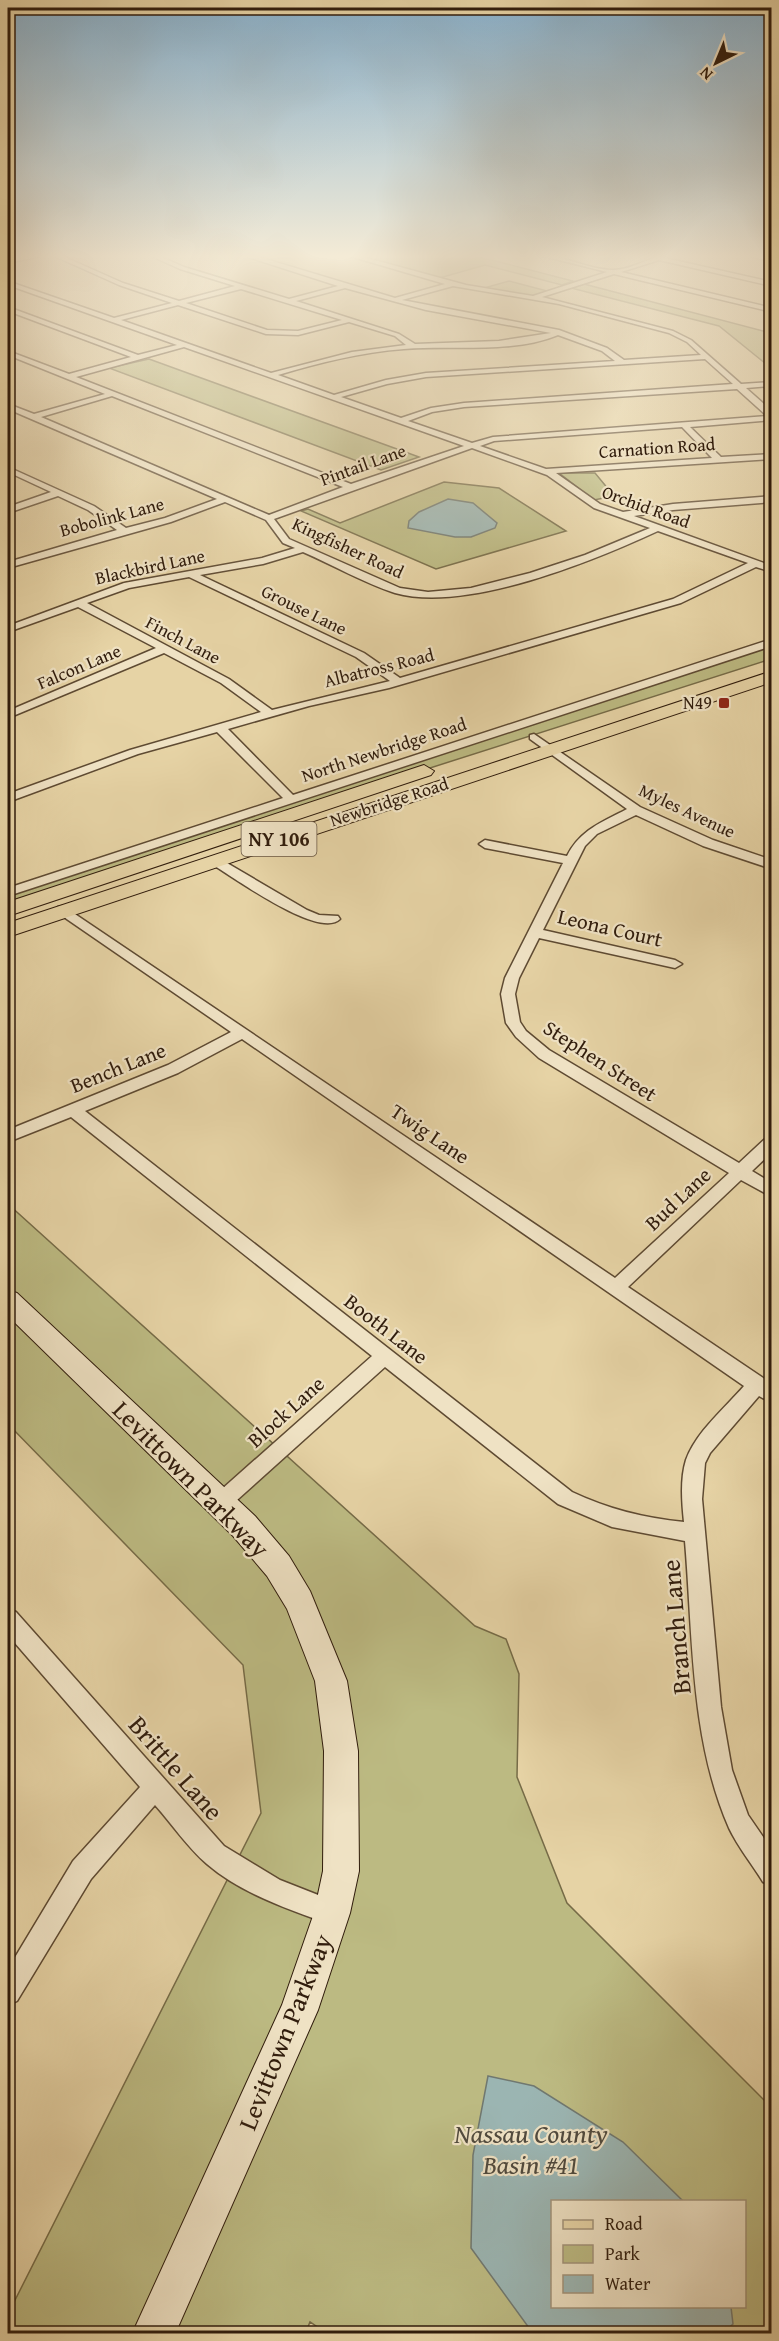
<svg xmlns="http://www.w3.org/2000/svg" width="779" height="2341" font-family="'Gentium Book Plus',serif">
  <style>
    .green { fill: #bcba82; stroke: #766b47; stroke-width: 1.5; fill-rule: evenodd }
    .water { fill: #9bb5b2; stroke: #707870; stroke-width: 1.5 }
    .lines { fill: none; stroke-linecap: round; stroke-linejoin: round }
    .street-casing { stroke: #5e4a32; stroke-width: 3 }
    .secondary-casing { stroke: #301c0c; stroke-width: 2 }
    .primary-casing { stroke: #301c0c; stroke-width: 2 }
    .street { fill: #efe2c4; fill-rule: evenodd }
    .secondary { fill: #efe2c4; fill-rule: evenodd }
    .primary { fill: #e6d3a5; fill-rule: evenodd }
    .poi-dot { fill: #8f2418; stroke: #efe2c4; stroke-width: 2 }
    .labels { text-anchor: middle; stroke-width: 4.5; stroke-linejoin: round; paint-order: stroke }
    .far-street-label { font-size: 18px; fill: #301c0c; stroke: #efe2c4 }
    .far-poi-label { font-size: 18px; fill: #301c0c; stroke: #efe2c4; text-anchor: end }
    .shield { fill: #efe2c4; stroke: #695743; stroke-width: 1.5 }
    .shield-label { font-size: 20px; font-weight: bold; fill: #301c0c }
    .street-label { font-size: 21px; fill: #301c0c; stroke: #efe2c4 }
    .near-street-label { font-size: 26px; fill: #301c0c; stroke: #efe2c4 }
    .near-water-label { font-size: 27px; font-style: italic; fill: #504a3e; stroke: #efe2c4 }
  </style>
  <rect width="100%" height="100%" fill="#e6d3a5"/>
  <filter id="stains"><feTurbulence type="fractalNoise" baseFrequency=".00333" numOctaves="4"/><feColorMatrix values="0 0 0 0 .2 0 0 0 0 .09 0 0 0 0 .02 0 0 0 .5 -.17"/></filter>
  <radialGradient id="worn" r=".72"><stop offset=".6" stop-color="#630" stop-opacity="0"/><stop offset="1" stop-color="#630" stop-opacity=".3"/></radialGradient>
  <path class="green" d="M349 255H472L573 281 562 285 485 265 436 279Z
    M509 281 551 292 532 298 477 290Z
    M584 284 771 333V368L719 326 571 288Z
    M149 359 419 457 381 470 109 368Z
    M559 473H595L614 496 594 500Z
    M444 482 499 488 566 531 436 569 301 511 308 509 340 523Z
    M771 644V659L308 807 8 907V895Z
    M8 1204 475 1626 506 1639 519 1674 517 1777 567 1903 771 2107V2333L328 2334 310 2322 305 2334 8 2333V2314L261 1813 243 1665 8 1424ZM552 2202H744V2306H552Z"/>
  <path class="water" d="M448 499 473 503 497 523 495 528 471 537H455L408 528 409 521 419 512Z
    M488 2076 534 2086 623 2142 683 2201 552 2202V2306L731 2307 733 2324 722 2334 532 2332 471 2248 473 2155Z"/>
  <g class="lines">
    <g class="street-casing">
      <path id="street" d="M31 255H45L8 263V259Z
        M52 255H60L123 283 179 301 235 286 180 269 149 255H157L184 267 289 299 338 286 242 255H252L395 298 445 284 346 255H356L466 285 533 296 607 272 539 255C564 255 589 270 613 270 634 270 650 255 670 255L665 258 772 282V286L659 260 621 272 772 308V312L614 274 542 297 673 331 691 340 741 384 772 382V386L746 388 772 411V420L690 427 721 457 772 454V459L556 473 600 504 623 512 673 504 772 496V502L673 510 634 516 772 566V572L756 567 681 603 389 688 309 706 228 729 293 795 772 639V646L8 896V888L283 798 217 732 138 754 8 802V794L130 750 261 712 221 683 164 653 8 718V711L156 648 78 607 8 632V626L124 583 262 558 295 548 283 543 266 520 225 502 171 522 8 568V562L117 530 88 510 58 496 8 513V507L51 492 8 472V467L94 506 126 528 165 518 217 499 8 409V404L34 414 105 394 8 355V351L69 374 131 357 8 311V307L138 355 177 345 8 285V281L10 282 114 318 172 303 119 285ZM453 286 559 304 669 333 687 342 701 355 624 360 607 348 559 330 402 300ZM345 288 426 310 551 333 499 341 415 344 399 334 296 301ZM241 289 342 320 298 331 267 330 186 303ZM178 305 266 334 298 335 349 322 395 336 406 345 352 352 271 373 121 320ZM558 335 602 351 615 361 426 373 386 380 334 395 278 375C319 363 361 352 404 349 452 345 512 354 558 335ZM184 347 464 446 351 484 76 377ZM705 359 733 384 464 403 431 408 401 418 341 397 387 384 426 377ZM737 389 767 416 493 437 472 443 408 421 432 412 464 407ZM112 396 343 487 269 515 41 417ZM682 427 712 458 546 469 480 446 494 441ZM472 448 547 475 594 508 650 528 585 555 530 573 471 588 428 592 400 588 289 539 274 519ZM658 531 748 563 673 599 400 678 364 653 200 575 263 564 303 552C333 565 364 583 395 593 467 613 593 561 658 531ZM189 577 356 657 390 681 272 710 229 679 87 603 129 588Z
        M749 255 772 258V262L750 256Z
        M534 734 640 807 713 840 772 860V869L703 846 636 815 597 834 585 846 543 930 675 960 682 964 675 968 539 938 519 978 515 994 520 1022 526 1031 549 1050 739 1163 766 1138 772 1136V1152L752 1171 772 1183V1197L741 1180 628 1287 772 1384V1403L759 1396 710 1453 705 1463 702 1499 721 1707 732 1770 748 1815 772 1850V1885L763 1882C752 1864 738 1847 729 1828 690 1739 693 1635 685 1541L612 1527 558 1504 385 1367 227 1509 220 1512 213 1509 210 1503 213 1497 372 1356 71 1117 8 1142V1130L168 1065 231 1032 58 913V907L63 906 615 1278 729 1173 539 1058 516 1037 506 1023 501 994 505 978 563 863 485 848 479 844 485 840 567 856C580 830 602 822 627 809L530 739V735ZM242 1039 744 1386C725 1408 696 1432 686 1460 680 1479 682 1503 684 1522 644 1518 608 1509 572 1492L85 1111 178 1073Z
        M215 856 307 910 319 915 338 916 340 919C319 940 232 876 210 863L209 860Z
        M8 1609 16 1612 224 1846 280 1880 341 1904 344 1913 341 1922 332 1925C290 1910 242 1894 207 1864 188 1848 172 1824 155 1805L91 1879 17 2001 8 2005V1969L73 1861 140 1787 8 1635Z"/>
    </g>
    <g class="secondary-casing">
      <path id="secondary" d="M8 1290 17 1293 255 1516 289 1556 310 1591 347 1681 358 1751 359 1871 350 1913 318 2010 175 2334H132L282 2005 314 1913 323 1871 324 1751 315 1681 287 1609 267 1576 233 1536 8 1316Z"/>
    </g>
    <g class="primary-casing">
      <path id="primary" d="M772 671V682L8 937V923Z
        M424 765 434 771 431 775 8 916V902Z"/>
    </g>
    <use href="#street" class="street"/>
    <use href="#secondary" class="secondary"/>
    <use href="#primary" class="primary"/>
  </g>
  <linearGradient id="sky" x2="0" y2="1"><stop stop-color="#89b4d2"/><stop offset="0.44" stop-color="#f4ebd6"/><stop offset="1" stop-color="#f4ebd6" stop-opacity="0"/></linearGradient>
  <rect width="779" height="583" fill="url(#sky)"/>
  <rect class="poi-dot" x="718" y="697" width="12" height="12" rx="3"/>
  <g class="labels">
    <g class="far-street-label">
      <text transform="translate(657 448) rotate(-4)" y="6">Carnation Road</text>
      <text transform="translate(363 465) rotate(-20)" y="6">Pintail Lane</text>
      <text transform="translate(646 507) rotate(20)" y="6">Orchid Road</text>
      <text transform="translate(112 517) rotate(-15)" y="6">Bobolink Lane</text>
      <text transform="translate(348 548) rotate(25)" y="6">Kingfisher Road</text>
      <text transform="translate(150 567) rotate(-12)" y="6">Blackbird Lane</text>
      <text transform="translate(304 610) rotate(26)" y="6">Grouse Lane</text>
      <text transform="translate(183 640) rotate(28)" y="6">Finch Lane</text>
      <text transform="translate(79 667) rotate(-23)" y="6">Falcon Lane</text>
      <text transform="translate(379 668) rotate(-14)" y="6">Albatross Road</text>
      <text transform="translate(384 750) rotate(-18)" y="6">North Newbridge Road</text>
      <text transform="translate(389 802) rotate(-18)" y="6">Newbridge Road</text>
      <text transform="translate(687 811) rotate(25)" y="6">Myles Avenue</text>
    </g>
    <g class="far-poi-label">
      <text x="712" y="709">N49</text>
    </g>
    <rect class="shield" x="241.5" y="822" width="75" height="34" rx="4.5"/>
    <g class="shield-label">
      <text x="279" y="846">NY 106</text>
    </g>
    <g class="street-label">
      <text transform="translate(610 928) rotate(13)" y="7">Leona Court</text>
      <text transform="translate(600 1061) rotate(33)" y="7">Stephen Street</text>
      <text transform="translate(118 1068) rotate(-22)" y="7">Bench Lane</text>
      <text transform="translate(430 1134) rotate(34)" y="7">Twig Lane</text>
      <text transform="translate(678 1199) rotate(-43)" y="7">Bud Lane</text>
      <text transform="translate(386 1329) rotate(38)" y="7">Booth Lane</text>
      <text transform="translate(286 1412) rotate(-42)" y="7">Block Lane</text>
    </g>
    <g class="near-street-label">
      <text transform="translate(191 1479) rotate(45)" y="9">Levittown Parkway</text>
      <text transform="translate(676 1627) rotate(-95)" y="9">Branch Lane</text>
      <text transform="translate(176 1768) rotate(49)" y="9">Brittle Lane</text>
      <text transform="translate(285 2032) rotate(-68)" y="9">Levittown Parkway</text>
    </g>
    <g class="near-water-label">
      <text x="531" y="2143">Nassau County<tspan x="531" dy="31">Basin #41</tspan></text>
    </g>
  </g>
  <rect width="779" height="2341" fill="none" stroke="#e6d3a5" stroke-width="30"/>
  <rect x="9" y="9" width="761" height="2323" fill="none" stroke="#301c0c" stroke-width="3"/>
  <rect x="15" y="15" width="749" height="2311" fill="none" stroke="#301c0c" stroke-width="1.5"/>
  <rect x="551" y="2200" width="195" height="108" fill="#efe2c4" stroke="#a3937a" stroke-width="1.5"/>
  <rect x="563" y="2220" width="30" height="9" fill="#e6d3a5" stroke="#a3937a" stroke-width="1.5"/>
  <text x="605" y="2230" font-size="18" fill="#301c0c">Road</text>
  <rect x="563" y="2245" width="30" height="18" fill="#bcba82" stroke="#a3937a" stroke-width="1.5"/>
  <text x="605" y="2260" font-size="18" fill="#301c0c">Park</text>
  <rect x="563" y="2275" width="30" height="18" fill="#9bb5b2" stroke="#a3937a" stroke-width="1.5"/>
  <text x="605" y="2290" font-size="18" fill="#301c0c">Water</text>
  <g transform="translate(716 63) rotate(223)" stroke="#efe2c4" stroke-width="4.5" paint-order="stroke">
  <path d="M0-4.5L10 22L0 15L-10 22Z" fill="#301c0c"/>
  <text y="-9" font-size="16" font-weight="bold" text-anchor="middle" fill="#301c0c">N</text>
  </g>
  <rect width="100%" height="100%" filter="url(#stains)"/>
  <rect width="100%" height="100%" fill="url(#worn)"/>
</svg>
